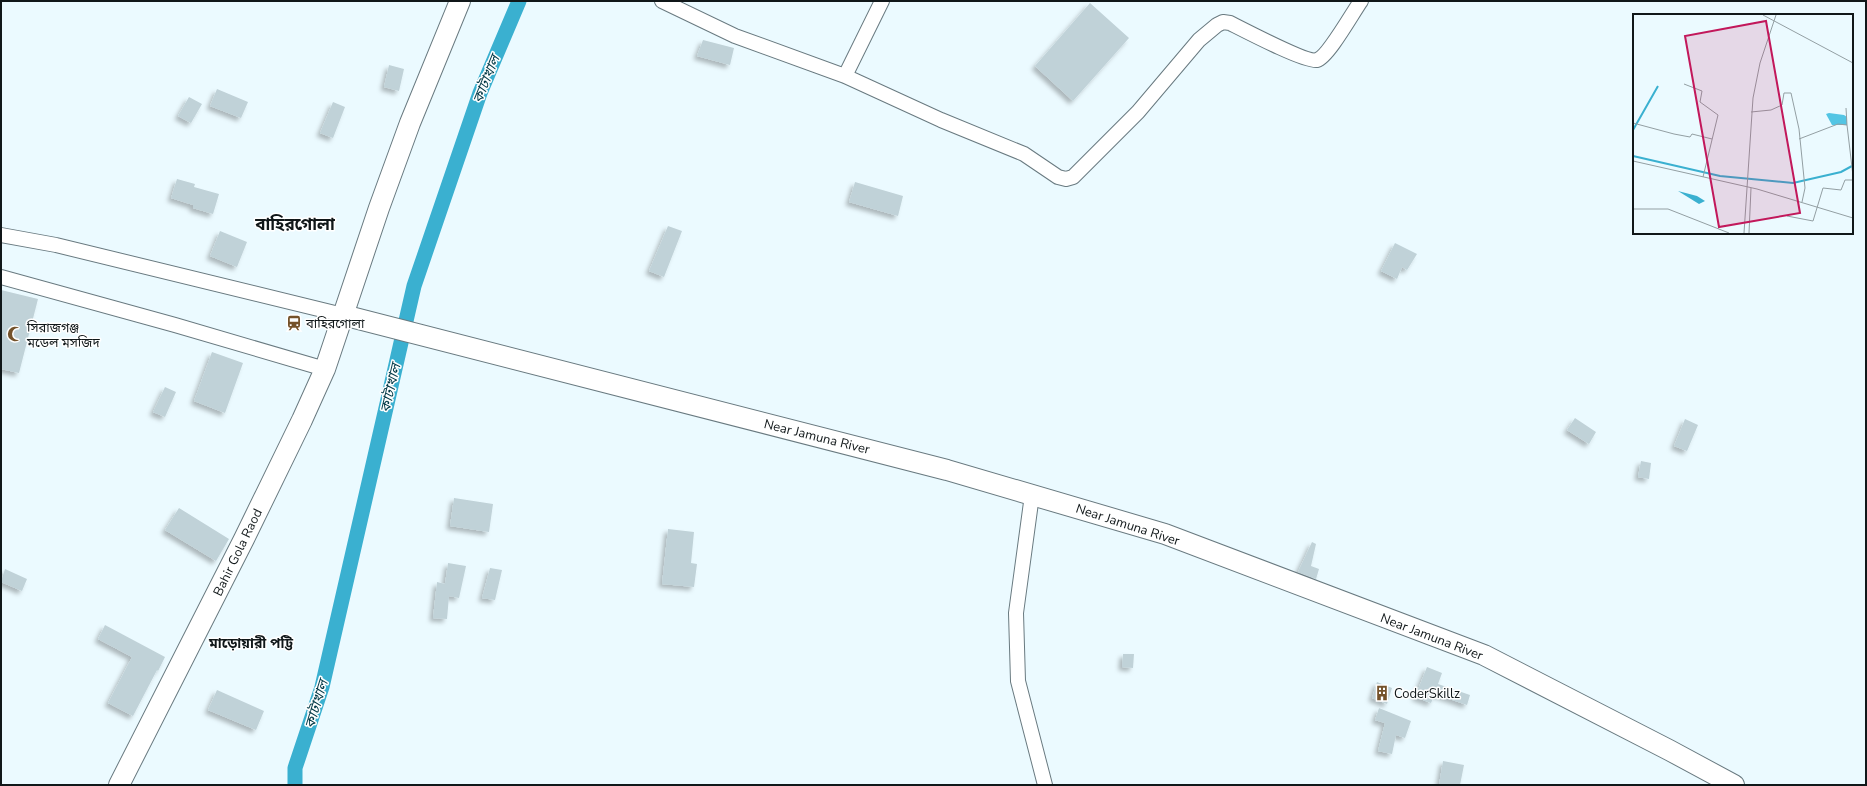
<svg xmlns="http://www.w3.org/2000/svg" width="1867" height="786" font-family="'Nunito Sans','Noto Sans Bengali',sans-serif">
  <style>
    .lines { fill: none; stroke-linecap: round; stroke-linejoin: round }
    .canal { stroke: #3ab0d0; stroke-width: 15 }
    .building { fill: #c0d2d8; filter: url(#shadow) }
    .street-casing { stroke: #697a80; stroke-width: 16 }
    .secondary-casing { stroke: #697a80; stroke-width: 22 }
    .street { stroke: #fff; stroke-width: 14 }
    .secondary { stroke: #fff; stroke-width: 20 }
    .labels { text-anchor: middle; stroke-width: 3; stroke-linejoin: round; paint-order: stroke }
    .poi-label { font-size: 13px; fill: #101719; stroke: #fff; text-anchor: start }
    .street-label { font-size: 13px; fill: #101719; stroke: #fff }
    .water-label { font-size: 14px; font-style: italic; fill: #013845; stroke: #fff }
    .neighbourhood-label { font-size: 14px; font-weight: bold; fill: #101719; stroke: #fff }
    .district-label { font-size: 17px; font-weight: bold; fill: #101719; stroke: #fff }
    .inset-river { fill: none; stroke: #3ab0d0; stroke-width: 2 }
    .inset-road { fill: none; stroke: #939fa3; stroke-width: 1 }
    .view { fill: #c2185b; fill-opacity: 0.15; stroke: #c2185b; stroke-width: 2 }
    .inset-edge { fill: none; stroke: #101719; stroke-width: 2 }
  </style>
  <defs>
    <filter id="shadow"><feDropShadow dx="-3.5" dy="3.5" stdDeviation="2" flood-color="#0004"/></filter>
  </defs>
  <rect width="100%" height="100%" fill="#ebfaff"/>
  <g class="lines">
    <path class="canal" d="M295 785V768L322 687 414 286 480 93 519 1"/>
  </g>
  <path class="building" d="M1090 3 1129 38 1073 101 1035 66Z
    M703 40 734 48 730 65 697 56Z
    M389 65 404 69 399 91 384 87Z
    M217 89 248 102 241 118 210 106Z
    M189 97 202 104 191 123 178 116Z
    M333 102 345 107 333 138 320 133Z
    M177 179 195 184 194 187 219 194 213 214 193 208V205L171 198Z
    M855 182 903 196 898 216 849 202Z
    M668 226 682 231 664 277 649 271Z
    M220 231 247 242 237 267 210 256Z
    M1395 243 1417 254 1407 270 1402 267 1397 279 1381 271Z
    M1 290 38 299 19 373 1 369Z
    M212 352 243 363 225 413 194 401Z
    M165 387 176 392 165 417 153 412Z
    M1575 418 1596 432 1589 444 1567 430Z
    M1685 419 1698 425 1687 451 1674 446Z
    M1641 461 1651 463 1649 479 1638 477Z
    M454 498 493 504 489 532 450 526Z
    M179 508 229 539 216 561 165 530Z
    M668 529 694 532 691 563 697 564 694 587 662 584Z
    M1312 542 1316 544 1311 566 1319 569 1316 579 1298 572Z
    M448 563 466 566 459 598 449 596 447 619 433 618 437 582 445 584Z
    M490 568 502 570 495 600 482 598Z
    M5 569 27 579 22 591 1 582Z
    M105 625 165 657 158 671 157 670 133 716 108 703 132 657 98 639Z
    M1123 654H1134L1133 668 1122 667Z
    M1427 667 1442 673 1438 684 1470 695 1467 705 1435 694 1431 703 1415 697Z
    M1377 682 1392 688 1387 704 1372 698Z
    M217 690 264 711 256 730 208 710Z
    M1379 708 1411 721 1405 738 1396 735 1392 754 1378 751 1385 723 1375 720Z
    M1443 761 1464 765 1460 785H1439Z"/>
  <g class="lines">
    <g class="street-casing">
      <path id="street" d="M662 1 735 36 845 76 941 120 1024 154 1058 177 1066 179 1073 177 1138 112 1199 40 1217 25 1223 22 1230 23C1242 29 1307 63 1317 60 1328 57 1353 12 1361 1
        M845 76 882 1
        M1 235 56 245 343 315
        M1 277 175 325 325 369
        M1032 495 1016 613 1018 681 1045 785"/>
    </g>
    <g class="secondary-casing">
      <path id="secondary" d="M343 315 947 470 1165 534 1484 655 1669 750 1734 785
        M119 785 244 539 302 420 325 369 379 208 410 123 460 1"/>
    </g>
    <use href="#street" class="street"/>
    <use href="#secondary" class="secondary"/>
  </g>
  <defs>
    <g id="station-bare" transform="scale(1.2)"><path d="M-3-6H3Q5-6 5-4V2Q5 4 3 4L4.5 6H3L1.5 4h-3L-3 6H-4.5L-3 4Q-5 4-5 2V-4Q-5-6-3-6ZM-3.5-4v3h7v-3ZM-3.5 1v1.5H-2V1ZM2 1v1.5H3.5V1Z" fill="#74522a" stroke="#fff" stroke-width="2.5" paint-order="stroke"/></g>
    <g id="mosque-bare" transform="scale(1.2)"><path d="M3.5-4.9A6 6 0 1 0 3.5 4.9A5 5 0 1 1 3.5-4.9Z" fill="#74522a" stroke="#fff" stroke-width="2.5" paint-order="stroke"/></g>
    <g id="building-bare" transform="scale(1.2)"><path d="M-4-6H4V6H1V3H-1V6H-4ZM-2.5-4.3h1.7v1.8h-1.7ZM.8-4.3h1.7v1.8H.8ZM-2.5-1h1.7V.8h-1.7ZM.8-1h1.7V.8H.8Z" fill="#74522a" stroke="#fff" stroke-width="2.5" paint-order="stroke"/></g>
  </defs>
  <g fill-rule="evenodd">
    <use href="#station-bare" x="294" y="323"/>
    <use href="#mosque-bare" x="15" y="334"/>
    <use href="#building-bare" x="1382" y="693"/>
  </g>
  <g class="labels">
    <g class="poi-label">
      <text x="306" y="328">বাহিরগোলা</text>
      <text x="27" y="332">সিরাজগঞ্জ<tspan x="27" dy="15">মডেল মসজিদ</tspan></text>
      <text x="1394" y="698">CoderSkillz</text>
    </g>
    <g class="street-label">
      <text transform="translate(817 436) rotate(14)" y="5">Near Jamuna River</text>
      <text transform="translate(1128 524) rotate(18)" y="5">Near Jamuna River</text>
      <text transform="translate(237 552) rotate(-64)" y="5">Bahir Gola Raod</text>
      <text transform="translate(1432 636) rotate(21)" y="5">Near Jamuna River</text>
    </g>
    <g class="water-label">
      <text transform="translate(486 79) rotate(-68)" y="5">কাটাখাল</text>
      <text transform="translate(390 388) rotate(-77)" y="5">কাটাখাল</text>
      <text transform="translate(316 704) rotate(-73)" y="5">কাটাখাল</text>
    </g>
    <g class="neighbourhood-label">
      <text x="251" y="648">মাড়োয়ারী পট্টি</text>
    </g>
    <g class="district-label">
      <text x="295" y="230">বাহিরগোলা</text>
    </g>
  </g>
  <g transform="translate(1633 14)">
    <rect width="220" height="220" fill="#ebfaff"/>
    <path d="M196 99 211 101 214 103V111H199L193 100Z" fill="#53c5e4"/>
    <path d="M45 177 64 182 72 187 66 190Z" fill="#3ab0d0"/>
    <path class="inset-river" d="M0 116 25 72M0 142 87 162 160 169 208 158 219 152"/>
    <path class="inset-road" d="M130 1 220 49M51 70 69 77 67 88 85 101 70 163M213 94 214 111M118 98 138 96 149 91 151 79H158L166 115 172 174 169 188M0 109 41 120 57 123 59 120 79 125M166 125 205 110 214 111 220 162M0 147 124 175 220 204M0 195H35L96 219M154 202 180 207 190 174 208 176 212 166H220M111 219 120 84 127 49 143 1M116 219 118 174"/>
    <path class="view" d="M133 7 167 199 86 213 52 22Z"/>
    <rect width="220" height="220" class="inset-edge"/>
  </g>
  <rect width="1867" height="786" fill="none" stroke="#101719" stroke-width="4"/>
</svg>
